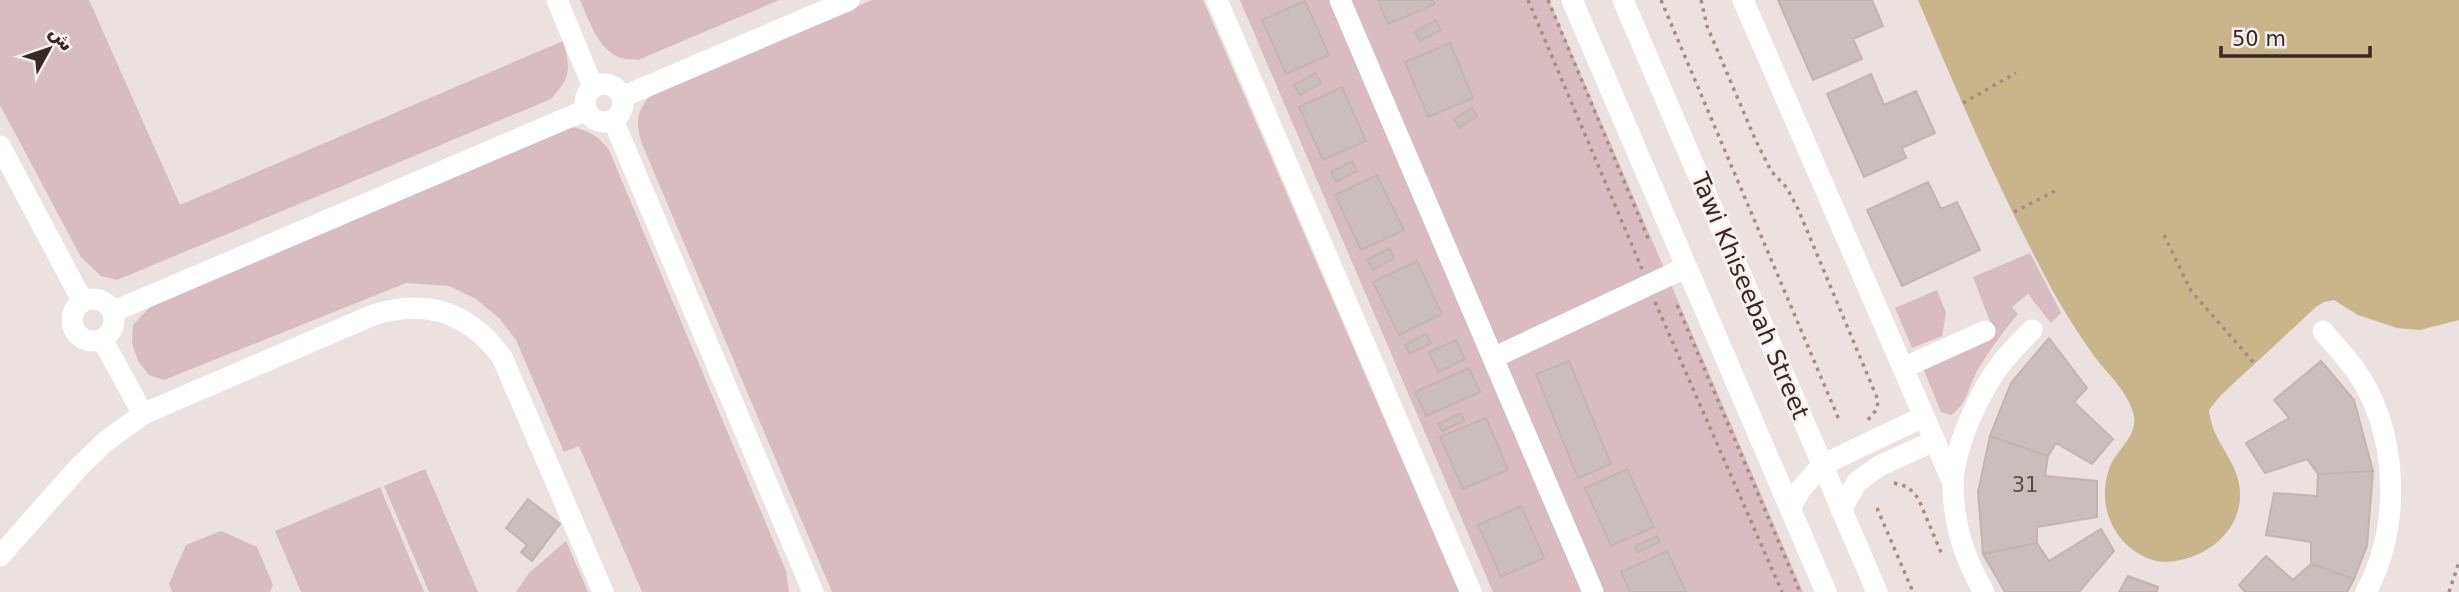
<svg xmlns="http://www.w3.org/2000/svg" width="2459" height="592" font-family="'DejaVu Sans',Cairo,sans-serif">
  <style>
    .green { fill: #d9bbc2 }
    .water { fill: #cab48c }
    .building { fill: #cabdbd; stroke: #c2b4b3; stroke-width: 2 }
    .lines { fill: none; stroke-linecap: round; stroke-linejoin: round }
    .path { stroke: #aa8a83; stroke-width: 3.5; stroke-dasharray: 3.5 5; stroke-linecap: butt }
    .minor { stroke: #fff; stroke-width: 21 }
    .labels { text-anchor: middle; stroke-width: 5; stroke-linejoin: round; paint-order: stroke }
    .number-label { font-size: 21px; fill: #5c4c49 }
    .street-label { font-size: 24px; fill: #382722; stroke: #f7f0f0 }
  </style>
  <rect width="100%" height="100%" fill="#eae1e0"/>
  <path class="green" d="M0 0H89L180 205 563 41C571 70 571 76 551 99L117 280 101 276 81 257 0 105Z
    M580 0H779L638 60C633 59 626 60 621 58 598 50 589 20 580 0Z
    M872 0H1203L1459 592H832L642 144C635 121 636 111 653 93Z
    M1240 0H1549L1803 592H1493Z
    M571 127C589 130 598 136 609 150L786 571 789 592H642L579 446 564 452 516 340 500 319 476 299 449 286 406 283 164 380 149 375 138 361 132 343 133 325 151 306Z
    M2030 253 2061 313 2051 323 2028 294 2012 307 2018 314C2003 332 1990 349 1979 368 1969 384 1967 405 1951 415L1941 412 1923 368 1995 335 1973 277Z
    M1937 290 1946 313 1942 336 1912 348 1895 308Z
    M425 469 478 592H429L384 486Z
    M380 487 424 592H301L275 531Z
    M221 531 257 547 273 585 270 592H172L169 584 186 545Z
    M566 541 588 592H516L529 573Z"/>
  <path class="water" d="M1918 0H2459V320L2420 330 2397 328 2358 315 2334 300 2324 302 2316 307 2221 395 2209 410C2212 436 2224 446 2234 468 2256 517 2215 559 2167 562 2148 563 2124 547 2115 530 2104 512 2102 489 2109 469 2116 449 2140 436 2133 412 2126 390 2108 374 2094 356 2080 336 2066 315 2054 293 2003 199 1960 99 1918 0Z"/>
  <path class="building" d="M1378 0H1433L1435 4 1388 24Z
    M1778 0H1872L1883 26 1853 39 1862 59 1813 80Z
    M1305 1 1329 55 1286 74 1262 20Z
    M1436 20 1441 30 1420 41 1415 32Z
    M1450 43 1473 98 1428 117 1405 62Z
    M1315 73 1321 83 1300 95 1294 85Z
    M1871 74 1884 105 1916 91 1935 133 1902 148 1906 158 1864 177 1827 94Z
    M1342 87 1366 141 1323 160 1299 107Z
    M1472 108 1477 116 1459 128 1454 119Z
    M1352 161 1357 171 1336 182 1331 172Z
    M1377 175 1404 230 1361 250 1335 195Z
    M1928 182 1941 209 1957 202 1980 250 1902 286 1867 210Z
    M1389 248 1394 258 1373 270 1367 260Z
    M1417 261 1442 314 1399 335 1373 282Z
    M1426 334 1431 343 1410 354 1405 345Z
    M2049 338 2087 388 2074 402 2113 439 2092 464 2056 443 2048 456 1990 436 2011 383Z
    M1456 340 1465 359 1438 372 1429 352Z
    M1569 361 1611 464 1578 478 1536 374Z
    M2321 361 2354 400 2373 471 2318 474 2307 459 2265 473 2246 443 2289 418 2274 400Z
    M1469 368 1480 392 1426 416 1415 392Z
    M1461 413 1464 421 1442 431 1438 424Z
    M1486 418 1508 470 1463 489 1440 437Z
    M1990 436 2048 456 2045 476 2097 481V517L2037 527V543L1983 554 1978 492Z
    M1627 469 1654 527 1611 546 1585 488Z
    M2373 471 2367 546 2354 579 2311 564V542L2266 535 2274 493 2317 496 2318 474Z
    M528 499 560 524 532 561 521 552 527 545 506 528Z
    M1521 506 1544 558 1501 577 1478 525Z
    M2101 529 2114 551 2079 592H2005L1983 554 2037 543 2049 561Z
    M1657 536 1660 542 1638 552 1635 546Z
    M1667 551 1686 592H1630L1621 572Z
    M2266 556 2293 580 2311 564 2354 579 2347 592H2245L2239 585Z
    M2128 576 2158 587 2157 592H2119Z"/>
  <g class="lines">
    <path class="path" d="M1528 0 1642 269
      M1548 0 1650 243
      M1661 0 1840 422
      M1701 0 1707 26 1756 141 1771 171 1787 188 1798 209 1878 400 1877 409 1867 421
      M1963 103 2016 73
      M2014 212 2057 190
      M2164 235 2191 291 2255 364
      M1655 302 1782 592
      M1677 305 1800 592
      M1894 483 1908 487 1918 498 1943 557
      M1877 508 1913 592
      M2449 592 2459 562"/>
    <path class="minor" d="M557 0 593 87
      M1217 0 1471 592
      M1340 0 1593 592
      M1572 0 1826 592
      M1623 0 1877 592
      M1743 0 1953 483
      M585 103a19 19 0 1 1 38 0a19 19 0 1 1-38 0Z
      M622 97 849 0
      M613 120 813 592
      M0 146 83 302
      M72 320a21 21 0 1 1 42 0a21 21 0 1 1-42 0Z
      M112 312 586 110
      M2323 331C2333 343 2344 355 2354 368 2399 431 2402 525 2366 592
      M102 339 143 414
      M1493 358 1687 267
      M1903 368 1985 331
      M1790 508 1801 489 1822 465 1923 417
      M1841 510 1857 482 1879 466 1934 441
      M0 556 79 467 105 442 143 414 373 315C426 298 469 312 502 357L603 592
      M1984 592C1965 560 1953 522 1953 484 1954 447 1980 390 2003 361 2012 350 2022 340 2032 330"/>
  </g>
  <g class="labels">
    <g class="number-label">
      <text x="2025" y="492">31</text>
    </g>
    <g class="street-label">
      <text transform="translate(1750 296) rotate(67)" y="8">Tawi Khiseebah Street</text>
    </g>
  </g>
  <g transform="translate(49 49) rotate(50)" stroke="#f7f0f0" stroke-width="5" paint-order="stroke">
  <path d="M0-5L12 26L0 18L-12 26Z" fill="#382722"/>
  <text y="-10" font-size="19" font-weight="bold" text-anchor="middle" fill="#382722">ش</text>
  </g>
  <path d="M2221 46v10h149v-10" fill="none" stroke="#382722" stroke-width="3.5"/>
  <text x="2232" y="46" font-size="21" fill="#382722" stroke="#f7f0f0" stroke-width="5" paint-order="stroke">50 m</text>
</svg>
